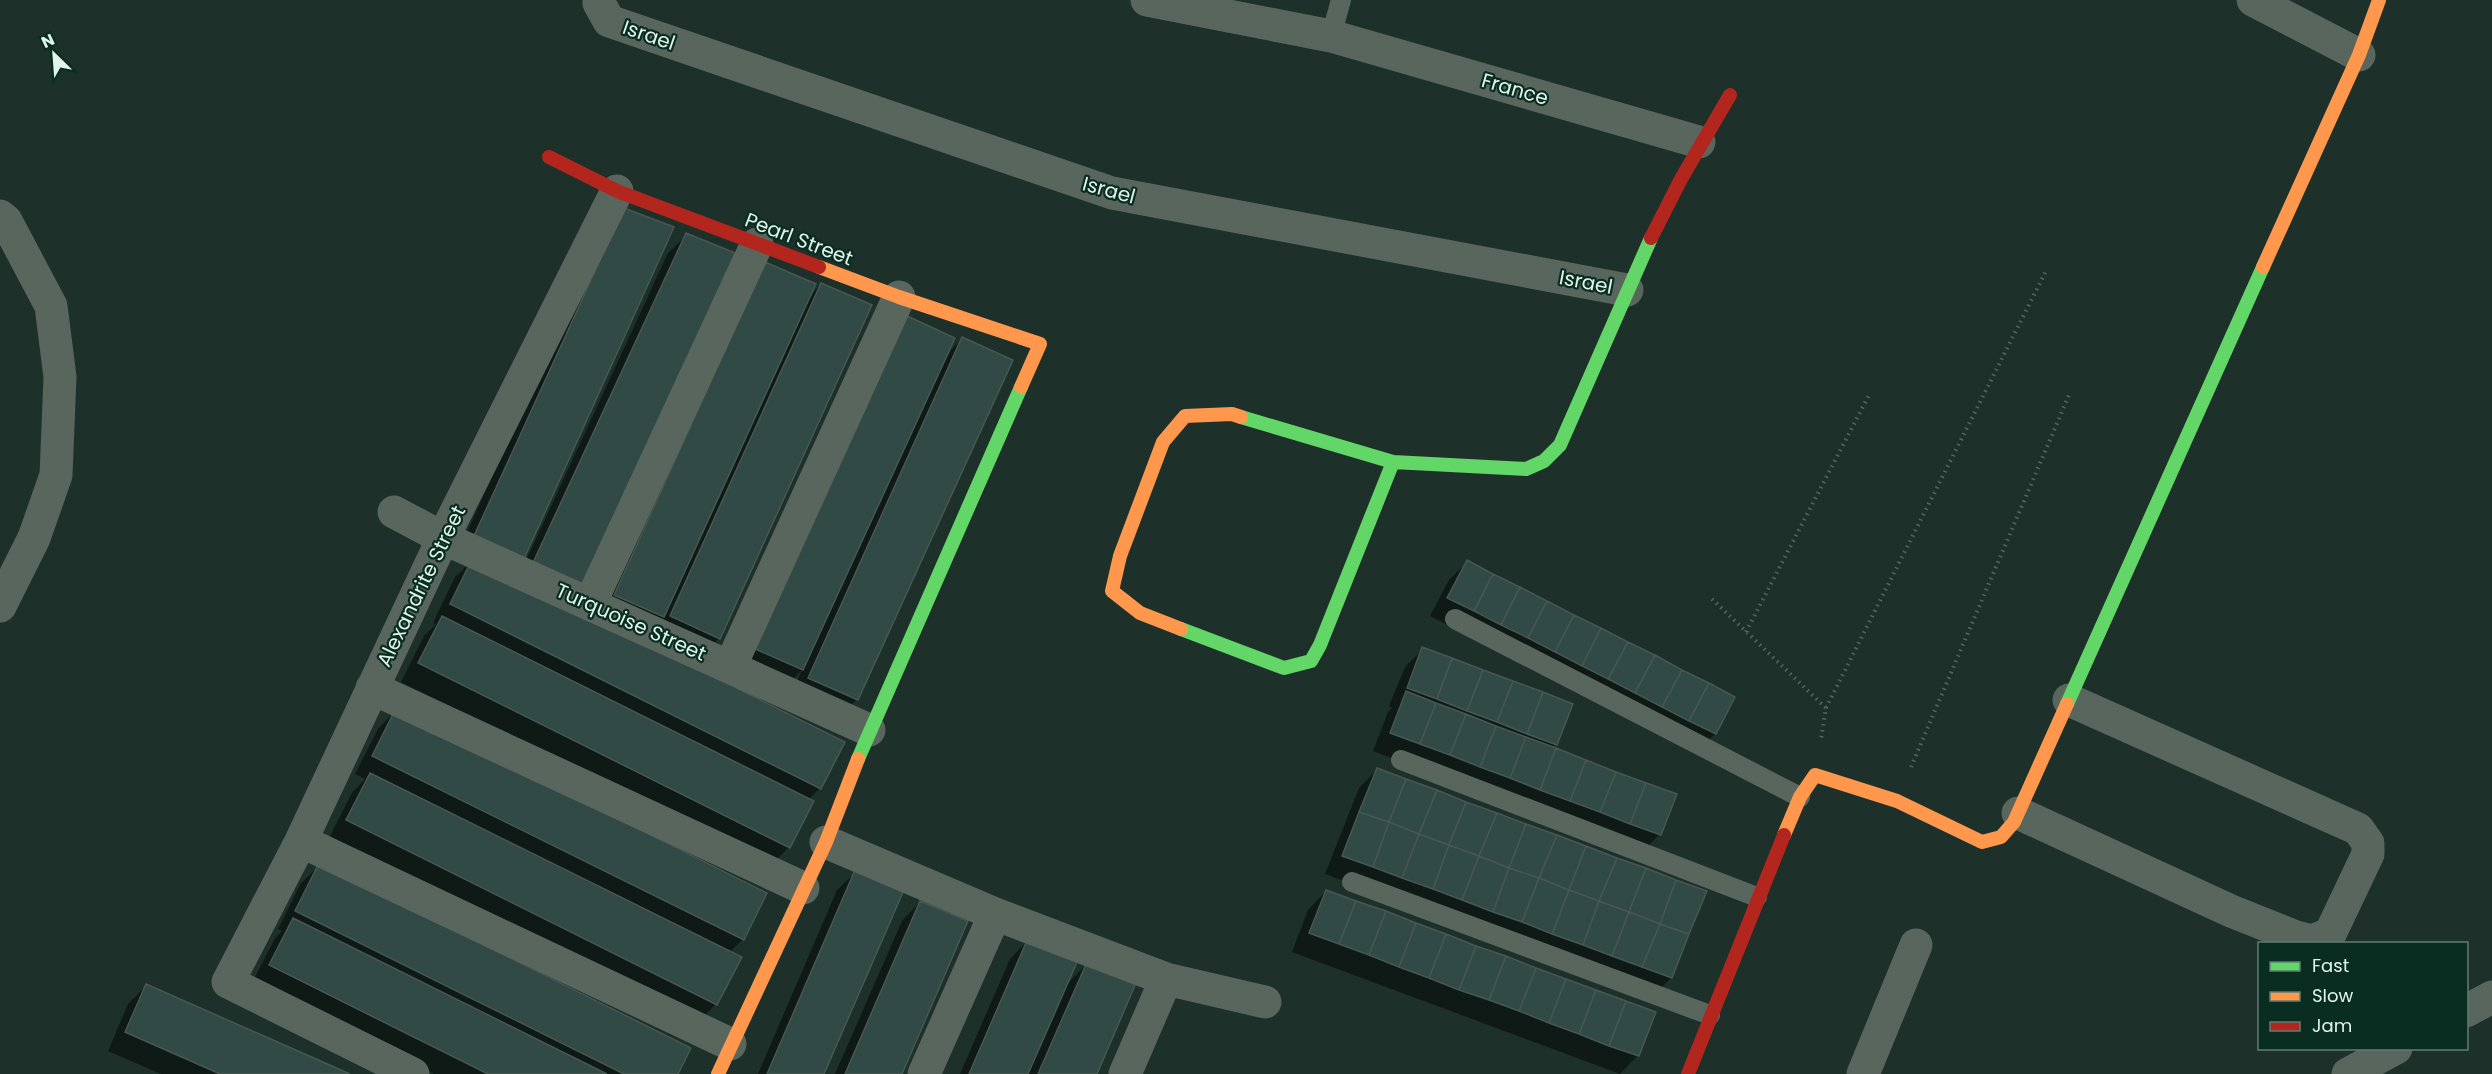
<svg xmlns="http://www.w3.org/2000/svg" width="2492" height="1074" font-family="Poppins,sans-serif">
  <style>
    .shadow { fill: #0007 }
    .building { fill: #314a46; stroke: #475853; stroke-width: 1.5 }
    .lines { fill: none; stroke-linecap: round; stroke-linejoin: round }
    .path { stroke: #58655d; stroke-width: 4; stroke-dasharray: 1.5 4.5; stroke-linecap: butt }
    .lane { stroke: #59665d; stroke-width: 20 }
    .street { stroke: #59665d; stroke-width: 33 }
    .fast { stroke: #63d668; stroke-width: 14 }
    .slow { stroke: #ff974d; stroke-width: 14 }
    .jam { stroke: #b3261e; stroke-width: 14 }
    .labels { text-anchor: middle; stroke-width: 4.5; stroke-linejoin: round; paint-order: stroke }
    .street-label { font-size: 20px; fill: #e1f4ec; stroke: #0a2d22 }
  </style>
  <rect width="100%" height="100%" fill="#1d3029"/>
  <path class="shadow" d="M606 228 517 580 668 253 687 235 580 589 820 788 808 800 789 847 771 865 401 682 424 636 436 624 433 623 455 577 470 563 456 556Z
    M747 282 809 297 821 284 719 638 700 656 596 613Z
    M962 339 1011 361 856 700 838 718 790 696 802 670 784 688 736 666 946 355Z
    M1467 562 1733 698 1715 734 1696 752 1430 616 1449 580Z
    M1423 649 1556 744 1551 748 1660 834 1641 853 1373 751 1388 712 1392 708 1389 706 1405 667Z
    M396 710 765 894 742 940 729 953 716 1004 698 1022 329 838 352 793 365 779 355 774 378 729Z
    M1377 770 1671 978 1653 996 1325 874 1359 788Z
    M320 865 676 1074H434L252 983 275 938 282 931 278 929 301 883Z
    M856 872 823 1074H758L837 890Z
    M1326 891 1638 1055 1620 1074 1292 952 1308 910Z
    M920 902 900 1074H835L902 921Z
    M1028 940 1066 985 1087 964 1096 1074H960L1010 959Z
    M146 986 346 1074H161L108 1051 128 1004Z"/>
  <path class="building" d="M624 208 674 227 523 561 473 538Z
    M686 233 735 253 582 590 531 567Z
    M765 262 816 284 664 617 614 595Z
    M821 283 872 305 720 639 670 616Z
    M905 315 955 338 803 670 753 648Z
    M962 337 1013 360 858 700 808 678Z
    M473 557 845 742 821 789 450 604Z
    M1467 560 1493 574 1474 611 1447 598Z
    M1493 574 1520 587 1501 625 1474 611Z
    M1520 587 1547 601 1528 638 1501 625Z
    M1547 601 1574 615 1555 652 1528 638Z
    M1574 615 1601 628 1582 666 1555 652Z
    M442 616 814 801 790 848 418 663Z
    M1601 628 1628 642 1608 679 1582 666Z
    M1628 642 1655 655 1635 693 1608 679Z
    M1422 647 1452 658 1437 699 1407 688Z
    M1655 655 1682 670 1662 707 1635 693Z
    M1452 658 1483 670 1467 711 1437 699Z
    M1483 670 1513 681 1497 722 1467 711Z
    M1682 670 1709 683 1689 721 1662 707Z
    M1513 681 1543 692 1527 734 1497 722Z
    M1709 683 1735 697 1716 734 1689 721Z
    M1406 691 1436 703 1420 744 1390 733Z
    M1543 692 1573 704 1557 745 1527 734Z
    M1436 703 1466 714 1450 755 1420 744Z
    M396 708 767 893 744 940 372 756Z
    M1466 714 1496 726 1480 767 1450 755Z
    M1496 726 1526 737 1510 778 1480 767Z
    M1526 737 1556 748 1540 790 1510 778Z
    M1556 748 1586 760 1570 801 1540 790Z
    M1586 760 1616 772 1600 812 1570 801Z
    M1377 768 1406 779 1389 822 1359 812Z
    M1616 772 1646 783 1630 824 1600 812Z
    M370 773 742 957 717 1005 346 820Z
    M1406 779 1437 790 1419 834 1389 822Z
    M1646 783 1677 794 1661 835 1630 824Z
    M1437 790 1466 802 1449 845 1419 834Z
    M1466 802 1497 813 1479 856 1449 845Z
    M1359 812 1389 822 1373 867 1342 856Z
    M1497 813 1526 824 1509 868 1479 856Z
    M1389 822 1419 834 1402 878 1373 867Z
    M1526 824 1557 835 1539 878 1509 868Z
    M1419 834 1449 845 1433 889 1402 878Z
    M1557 835 1586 846 1569 890 1539 878Z
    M1449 845 1479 856 1462 900 1433 889Z
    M1586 846 1617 858 1599 901 1569 890Z
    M1479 856 1509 868 1493 912 1462 900Z
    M1617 858 1646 868 1629 912 1599 901Z
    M319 863 691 1048 678 1074H624L295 911Z
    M1509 868 1539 878 1522 922 1493 912Z
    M1646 868 1676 880 1660 924 1629 912Z
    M855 870 904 890 824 1074H767Z
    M1539 878 1569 890 1552 934 1522 922Z
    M1676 880 1707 891 1689 934 1660 924Z
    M1326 890 1356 901 1339 944 1309 933Z
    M1569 890 1599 901 1583 945 1552 934Z
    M920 901 968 921 902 1074H845Z
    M1356 901 1386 911 1369 955 1339 944Z
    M1599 901 1629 912 1612 956 1583 945Z
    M1386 911 1416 923 1399 967 1369 955Z
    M1629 912 1660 924 1642 967 1612 956Z
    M293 918 607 1074H488L269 965Z
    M1416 923 1446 934 1429 978 1399 967Z
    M1660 924 1689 934 1672 978 1642 967Z
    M1446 934 1476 946 1459 990 1429 978Z
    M1028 938 1078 960 1028 1074H969Z
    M1476 946 1506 956 1489 1000 1459 990Z
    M1506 956 1536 968 1519 1011 1489 1000Z
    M1087 962 1136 983 1097 1074H1038Z
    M1536 968 1566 979 1549 1023 1519 1011Z
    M1566 979 1596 990 1579 1034 1549 1023Z
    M146 984 350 1074H220L125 1032Z
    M1596 990 1626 1001 1609 1046 1579 1034Z
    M1626 1001 1656 1012 1639 1056 1609 1046Z"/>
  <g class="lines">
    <path class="path" d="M1712 599 1826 708 1821 739
      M1746 632 1870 393
      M1826 708 2046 271
      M1911 767 2069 395"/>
    <path class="lane" d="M1331 36 1341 0
      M1455 619 1800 797
      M1401 760 1757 897
      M1352 882 1710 1015"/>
    <path class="street" d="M600 0 599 3 609 21 1112 193 1627 290
      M1147 0 1331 36 1699 142
      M2253 0 2359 55
      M0 216 6 221 51 306 60 377 56 475 34 538 0 606
      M394 512 443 538 869 730
      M590 604 757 244
      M730 667 899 297
      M372 688 803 888
      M2018 813 2231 911 2296 937 2312 941 2330 934 2368 854V843L2358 829 2069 700
      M301 841 730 1044
      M826 842 995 914 1166 979 1265 1002
      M2466 1011 2492 997
      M413 1074 228 982 301 841 443 538 617 191
      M924 1074 995 914
      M1125 1074 1166 979
      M1863 1074 1916 945
      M2348 1074 2396 1048"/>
    <path class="fast" d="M1241 417 1393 462 1526 469 1544 461 1560 445 1651 238
      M1181 629 1284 668 1311 661 1320 645 1393 462
      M2067 704 2263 267
      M858 759 1021 387"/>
    <path class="slow" d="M819 267 899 297 1040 344 1021 387
      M2263 267 2359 55 2379 0
      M1181 629 1140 613 1112 591 1120 556 1163 442 1185 416 1232 414 1241 417
      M1784 835 1800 797 1815 775 1897 801 1982 842 2001 837 2014 822 2067 704
      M718 1074 826 842 858 759"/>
    <path class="jam" d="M549 157 617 191 819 267
      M1651 238 1681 179 1730 95
      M1688 1074 1784 835"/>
  </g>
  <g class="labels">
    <g class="street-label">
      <text transform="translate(649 35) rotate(19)" y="7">Israel</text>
      <text transform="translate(1515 89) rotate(16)" y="7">France</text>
      <text transform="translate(1109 190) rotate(15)" y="7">Israel</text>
      <text transform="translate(799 239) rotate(21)" y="7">Pearl Street</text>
      <text transform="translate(1586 282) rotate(11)" y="7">Israel</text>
      <text transform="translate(421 586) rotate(-64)" y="7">Alexandrite Street</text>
      <text transform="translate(631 622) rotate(24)" y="7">Turquoise Street</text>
    </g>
  </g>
  <rect x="2258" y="942" width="210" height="108" fill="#0a2d22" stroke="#607d73" stroke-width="1.5"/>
  <rect x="2270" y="962" width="30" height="9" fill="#63d668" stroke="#607d73" stroke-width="1.5"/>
  <text x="2312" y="972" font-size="18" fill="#e1f4ec">Fast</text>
  <rect x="2270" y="992" width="30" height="9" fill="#ff974d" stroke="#607d73" stroke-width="1.5"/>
  <text x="2312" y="1002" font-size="18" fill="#e1f4ec">Slow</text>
  <rect x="2270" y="1022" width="30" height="9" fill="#b3261e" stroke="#607d73" stroke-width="1.5"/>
  <text x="2312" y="1032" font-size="18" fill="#e1f4ec">Jam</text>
  <g transform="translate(54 54) rotate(335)" stroke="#0a2d22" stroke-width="4.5" paint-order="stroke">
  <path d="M0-4.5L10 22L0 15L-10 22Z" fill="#e1f4ec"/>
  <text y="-9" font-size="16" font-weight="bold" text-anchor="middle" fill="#e1f4ec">N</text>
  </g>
</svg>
